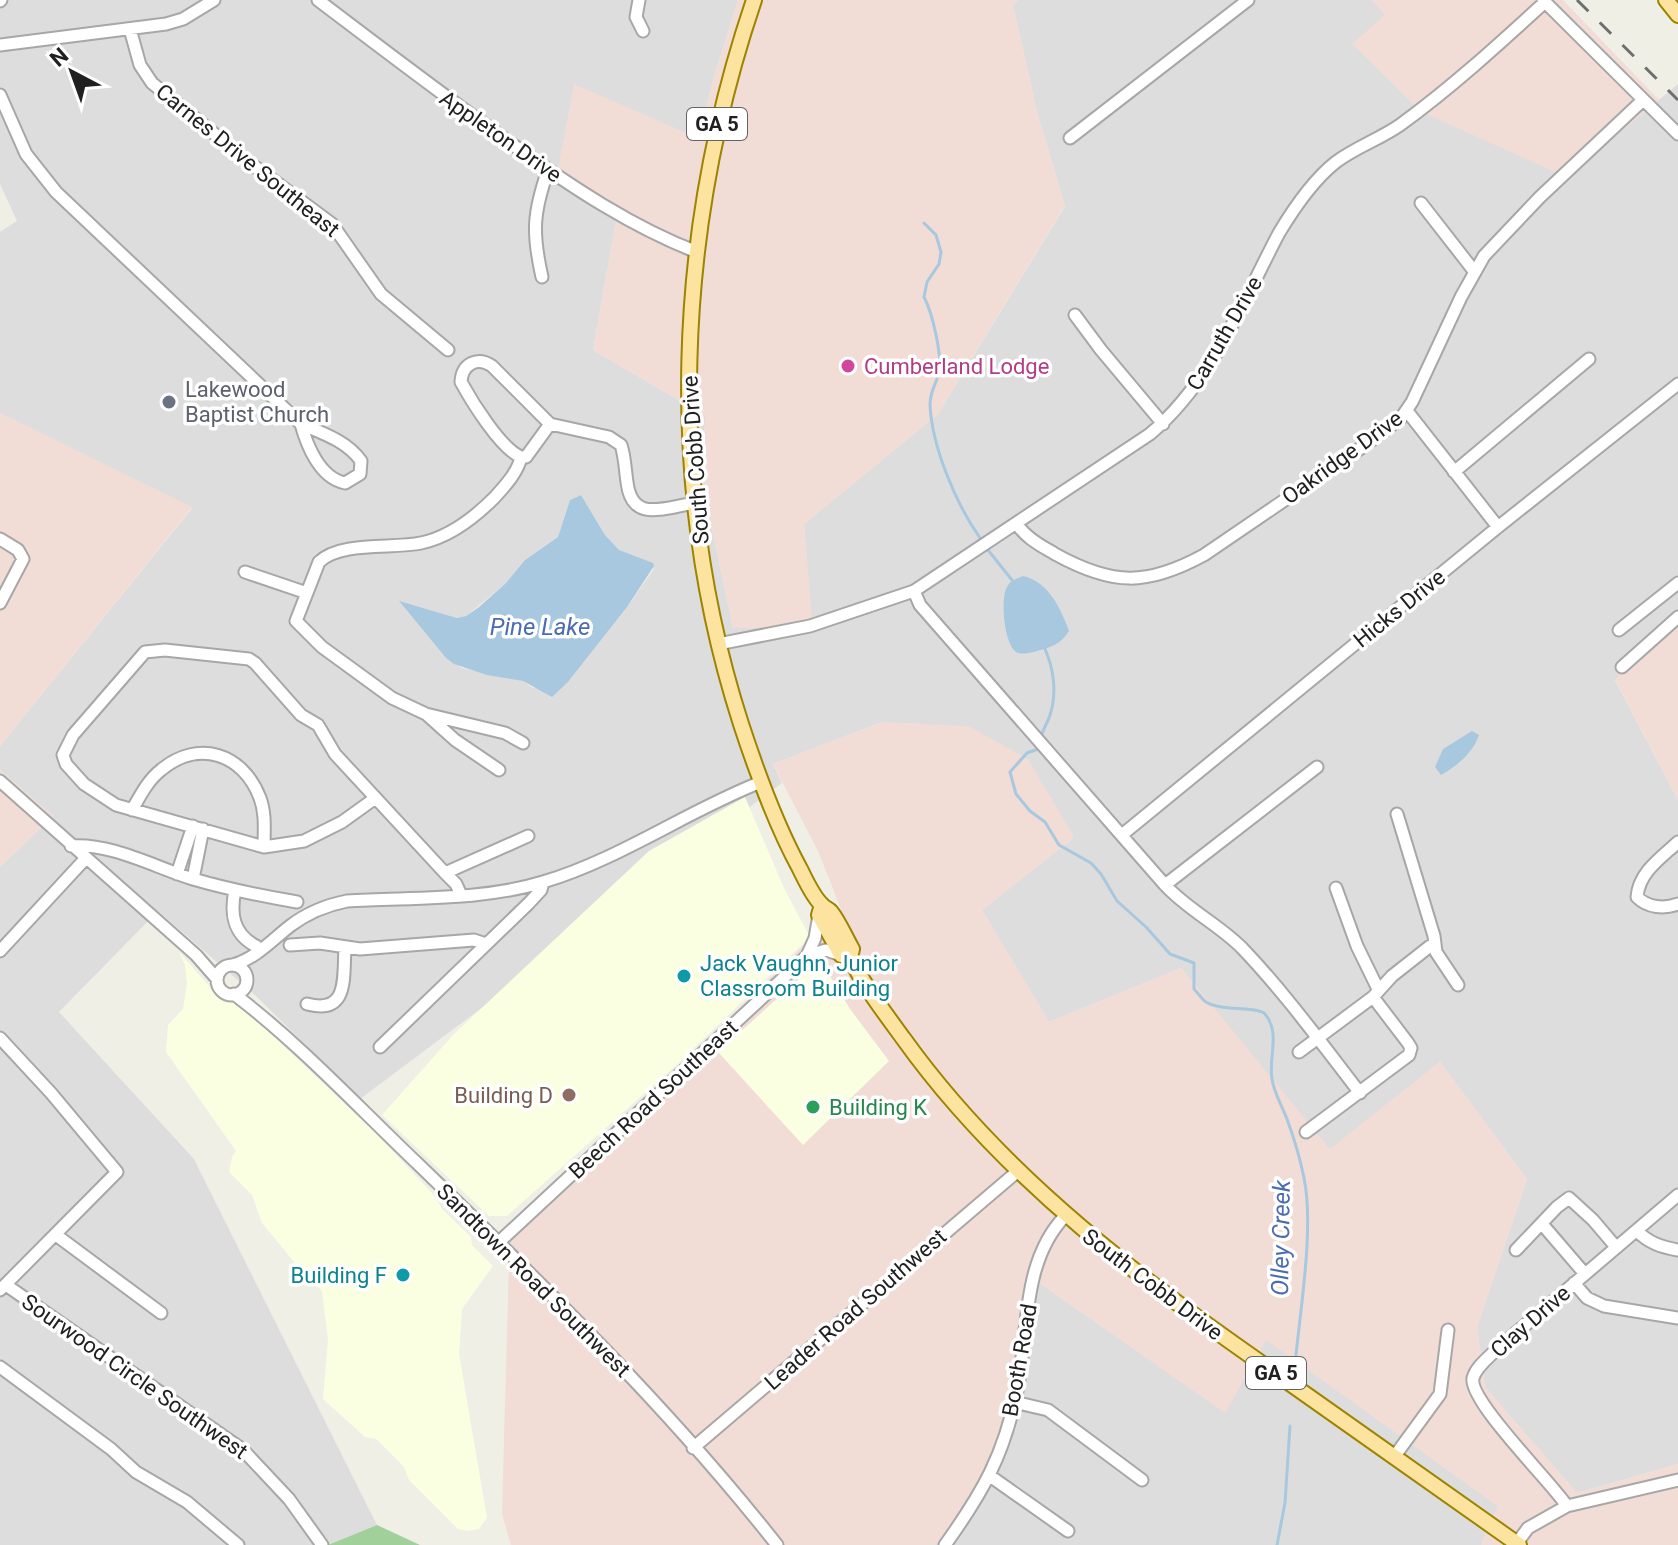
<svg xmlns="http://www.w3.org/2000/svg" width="1678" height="1545" font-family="Roboto,sans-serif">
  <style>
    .residential { fill: #dedddd; fill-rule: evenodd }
    .commercial { fill: #f1dcd6 }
    .education { fill: #faffe1 }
    .forest { fill: #a1d09b }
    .water { fill: #a7c8de }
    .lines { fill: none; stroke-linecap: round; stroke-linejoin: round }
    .stream { stroke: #a7c8de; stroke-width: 3 }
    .minor-casing { stroke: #a7a7a7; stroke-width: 15 }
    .major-casing { stroke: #9c8300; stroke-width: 18 }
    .minor { stroke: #fff; stroke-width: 11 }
    .major { stroke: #fce4a0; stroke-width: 14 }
    .rail { stroke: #6e6e6e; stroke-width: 3; stroke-dasharray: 16 16; stroke-linecap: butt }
    .hotel-dot { fill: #d1479c; stroke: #fff; stroke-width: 3 }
    .worship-dot { fill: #6b7280; stroke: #fff; stroke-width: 3 }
    .culture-dot { fill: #0f9aa8; stroke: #fff; stroke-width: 3 }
    .education-dot { fill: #8d6e63; stroke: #fff; stroke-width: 3 }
    .leisure-dot { fill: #2e9e5b; stroke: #fff; stroke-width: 3 }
    .labels { text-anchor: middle; stroke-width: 7; stroke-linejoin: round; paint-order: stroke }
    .shield { fill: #fff; stroke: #636363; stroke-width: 2 }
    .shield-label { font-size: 20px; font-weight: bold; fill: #202020 }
    .street-label { font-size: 22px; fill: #202020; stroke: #fff }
    .hotel-label { font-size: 22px; fill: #b23c85; stroke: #fff; text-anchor: start }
    .worship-label { font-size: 22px; fill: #5b616d; stroke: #fff; text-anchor: start }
    .culture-label { font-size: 22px; fill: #0d838f; stroke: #fff; text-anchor: start }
    .education-label { font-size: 22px; fill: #785e54; stroke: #fff; text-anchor: end }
    .leisure-label { font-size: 22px; fill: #27864d; stroke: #fff; text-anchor: start }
    .water-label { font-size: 24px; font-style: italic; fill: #4b6cb1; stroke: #fff }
  </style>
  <rect width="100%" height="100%" fill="#f0efe6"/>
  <path class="residential" d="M0 0H738L714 77 698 139 618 210 593 350 706 416 700 473 733 628H812L804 524 938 414 1065 206 1037 112 1013 5 1018 0H1372L1566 177 1678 84V622L1615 680 1678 800V1464L1577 1493 1485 1387 1477 1327 1527 1179 1440 1062 1330 1150 1181 968 1049 1022 982 910 1073 838 882 722 773 764 782 783 360 1099 256 996 158 911 59 1012 194 1159 377 1525 328 1545H0V867L53 816 0 770V746L192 508 0 413V232L17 221 0 184ZM581 495 605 535 619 550 654 569 627 607 568 682 533 688 523 681 462 668 446 658 400 602 457 618 466 616 506 583 525 560 558 537 570 500Z
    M1035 1280 1225 1412 1266 1339 1498 1506 1481 1545H935L964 1506 1004 1441Z"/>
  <path class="commercial" d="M738 0H1018L1013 5 1037 112 1065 205 938 414 804 524 813 628H733L700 473 706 416 593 350 618 210 557 174 574 84 698 138 714 77Z
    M1372 0H1563L1659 100 1566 177 1420 111 1352 44 1385 15Z
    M0 413 192 507 0 746Z
    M1678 622V800L1615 679Z
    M882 722 968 726 1028 759 1074 837 982 910 1049 1022 1181 968 1330 1149 1440 1062 1527 1179 1477 1327 1485 1387 1577 1493 1678 1464V1545H1481L1498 1506 1266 1340 1225 1413 1035 1280 1004 1441 964 1506 935 1545H511L502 1514 510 1224 636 1109 841 909 818 851 773 764Z
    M0 770 53 816 0 867Z"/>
  <path class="education" d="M745 797 784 888 810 937 672 1069 507 1216H489L382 1115 453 1035 649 851Z
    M179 952 211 988 226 1000 236 1001 373 1130 432 1193 443 1210 471 1237 472 1245 493 1266 462 1309 459 1354 486 1512 487 1518 479 1529 468 1531 458 1529 409 1480 404 1467 376 1439 365 1437 323 1399 328 1340 322 1291 300 1269 262 1223 252 1195 229 1172 232 1157 236 1151 166 1052 168 1025 183 1009 187 984 185 965Z
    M820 960 850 1009 889 1061 803 1145 718 1052Z"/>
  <path class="forest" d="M377 1525 420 1545H328Z"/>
  <path class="water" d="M581 495 605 535 619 550 653 563 654 566 627 607 568 682 552 697 523 681 487 675 454 664 446 658 399 601 457 618 466 616 479 607 506 583 525 560 558 537 570 500Z
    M1023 576C1049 582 1061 609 1069 631 1063 641 1055 646 1044 649 1036 651 1026 655 1018 653 1004 648 1000 598 1007 587 1011 580 1016 579 1023 576Z
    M1472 731 1479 735C1472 754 1458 765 1441 775L1435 767 1443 749Z"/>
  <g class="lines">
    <path class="stream" d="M924 223 936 235 941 252 939 264 927 282 924 297C932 312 944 360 938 375 935 387 930 392 930 405 932 447 956 504 980 538
      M988 550 1012 580
      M1042 734C1044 727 1048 722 1050 715 1057 694 1054 669 1045 649
      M1038 749 1027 753 1010 772 1016 794 1030 811 1045 822 1059 845 1091 863 1101 874 1117 901 1146 927 1170 954 1194 963V989C1198 993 1202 999 1206 1002 1222 1012 1258 1006 1265 1014 1281 1033 1268 1058 1272 1079 1274 1093 1282 1106 1287 1119 1294 1138 1300 1158 1304 1178 1314 1226 1301 1305 1296 1355
      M1277 1545 1285 1503 1290 1426"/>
    <g class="minor-casing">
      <path id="minor" d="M318 0C384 50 449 100 516 147 572 187 632 227 697 252
        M639 0 636 17 643 31
        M1543 0 1678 134
        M0 1 1 0
        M130 29 140 65 152 83 250 163 332 224 381 294 448 350
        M0 45 166 24 183 19 214 0
        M0 95 26 154 56 192 301 424C322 433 347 441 361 461L360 474 345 483C320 478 307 446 301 424
        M1070 138 1248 0
        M1421 203 1474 271
        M542 277C532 233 533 213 548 170
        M1075 315 1101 350 1163 424
        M1407 411 1498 527
        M521 457C501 449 472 402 461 382 462 364 477 356 492 366L550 424 609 437 621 445C625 457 625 469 627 482 632 524 664 507 696 503
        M1454 472 1589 359
        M1016 523C1026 538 1040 545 1055 554 1113 586 1147 586 1204 555L1361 448 1401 418 1412 402 1461 297 1484 256 1540 197 1642 101
        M0 539 18 550 23 559 0 603
        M245 572 307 593
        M914 591 920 605 1165 885C1188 910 1218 924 1242 948 1285 993 1322 1044 1360 1093
        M1619 630 1678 583
        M718 644 810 626 914 591 1150 434C1212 382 1242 303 1279 233 1294 208 1313 180 1336 162 1356 147 1380 139 1400 125 1451 88 1498 45 1545 2
        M1622 667 1678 617
        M426 714 505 733 523 743
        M499 770 455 740 426 714 392 698 322 647 296 621 319 562C340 541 392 549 421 543 450 537 474 518 494 498 505 486 518 472 521 457H526L550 424
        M0 781 196 955 217 979
        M374 799 342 822 304 841 264 847 116 805 84 784 66 764 63 755 73 735 145 652 165 650 249 659 255 663 301 715 318 725 335 754 445 873
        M132 810C140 796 148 780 161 770 198 739 243 753 260 798 266 814 264 831 264 847
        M1397 814 1434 936 1436 952 1458 985
        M1123 834 1498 527 1678 384
        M1678 842C1661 858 1639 872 1637 897 1648 908 1664 909 1678 904
        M71 846C112 843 154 867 193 879 227 889 262 896 297 902
        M177 874 193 826
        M193 879 203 829
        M1165 885 1317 767
        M1336 888 1357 946 1378 989
        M235 890C230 914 233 934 256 946
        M461 895 456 884 445 873 528 836
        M290 945 320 943 360 949 474 940 486 944
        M0 951 86 858
        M807 956 815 938 819 915
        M233 965C256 958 271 941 290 926 307 913 327 905 347 901 412 897 481 901 543 882 620 859 687 811 761 782
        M217 980a15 15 0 1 1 30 0a15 15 0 1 1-30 0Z
        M234 994C301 1045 358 1107 418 1164 543 1285 669 1408 777 1545
        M307 1004C349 1015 343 978 345 948
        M0 1038 51 1093 117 1172 0 1290
        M380 1047 529 903 541 890 543 882
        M1299 1052 1373 997 1392 976 1434 943
        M1306 1132 1409 1055 1411 1048 1408 1043 1373 997
        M1542 1224 1585 1274
        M1637 1231C1649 1243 1661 1247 1678 1250
        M56 1235 161 1313
        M499 1242 807 956 826 950 841 955
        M1516 1250 1557 1207 1569 1198 1593 1220 1616 1247
        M1574 1283 1587 1298 1604 1306 1678 1318
        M6 1285 243 1450 289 1499 322 1545
        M0 1367 111 1449 136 1472 187 1502 238 1545
        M1014 1402 1048 1410 1142 1480
        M693 1448 1018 1171
        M1394 1457 1440 1394 1448 1330
        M990 1476 1068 1531
        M1567 1506C1552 1483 1468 1400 1473 1378 1476 1367 1488 1358 1496 1350L1678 1195
        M1517 1543 1528 1528 1567 1506 1678 1480
        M945 1545C983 1492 1004 1455 1017 1391 1029 1332 1021 1262 1065 1216"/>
    </g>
    <g class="major-casing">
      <path id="major" d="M754 0C675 233 665 488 741 724 757 773 775 823 800 869 805 879 813 897 822 905 824 908 829 909 831 912 839 922 845 937 852 949L850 957C864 986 884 1012 903 1038 1006 1182 1147 1284 1291 1384 1367 1437 1443 1491 1519 1545
        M1666 0 1678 15
        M822 905 819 915 841 955 850 957"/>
    </g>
    <use href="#minor" class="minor"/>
    <use href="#major" class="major"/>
    <path class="rail" d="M1577 0 1678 100"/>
  </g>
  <circle class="hotel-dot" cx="848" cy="366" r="8"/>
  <circle class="worship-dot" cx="169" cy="402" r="8"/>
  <g class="culture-dot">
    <circle cx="684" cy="976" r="8"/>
    <circle cx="403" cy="1275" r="8"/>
  </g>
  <circle class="education-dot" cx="569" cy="1095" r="8"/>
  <circle class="leisure-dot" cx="813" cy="1107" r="8"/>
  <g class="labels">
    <g class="shield">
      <rect x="687" y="108" width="60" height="32" rx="6"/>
      <rect x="1246" y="1357" width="60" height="32" rx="6"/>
    </g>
    <g class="shield-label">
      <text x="717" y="131">GA 5</text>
      <text x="1276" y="1380">GA 5</text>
    </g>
    <g class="street-label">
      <text transform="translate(501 136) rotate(35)" y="8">Appleton Drive</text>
      <text transform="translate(248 160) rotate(39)" y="8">Carnes Drive Southeast</text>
      <text transform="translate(1224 333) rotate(-60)" y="8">Carruth Drive</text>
      <text transform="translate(1342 457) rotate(-36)" y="8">Oakridge Drive</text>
      <text transform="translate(695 460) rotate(-94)" y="8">South Cobb Drive</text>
      <text transform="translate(1399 608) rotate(-39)" y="8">Hicks Drive</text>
      <text transform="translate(653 1099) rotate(-43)" y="8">Beech Road Southeast</text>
      <text transform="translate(534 1280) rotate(45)" y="8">Sandtown Road Southwest</text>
      <text transform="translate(1153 1284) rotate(37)" y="8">South Cobb Drive</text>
      <text transform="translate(855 1309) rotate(-41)" y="8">Leader Road Southwest</text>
      <text transform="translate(1530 1321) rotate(-41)" y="8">Clay Drive</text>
      <text transform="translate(1019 1360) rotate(-80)" y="8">Booth Road</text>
      <text transform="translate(135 1376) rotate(35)" y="8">Sourwood Circle Southwest</text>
    </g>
    <g class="hotel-label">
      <text x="864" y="374">Cumberland Lodge</text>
    </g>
    <g class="worship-label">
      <text x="185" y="397">Lakewood<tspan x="185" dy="25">Baptist Church</tspan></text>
    </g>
    <g class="culture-label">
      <text x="700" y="971">Jack Vaughn, Junior<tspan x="700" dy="25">Classroom Building</tspan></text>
      <text x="387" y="1283" text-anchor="end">Building F</text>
    </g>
    <g class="education-label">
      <text x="553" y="1103">Building D</text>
    </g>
    <g class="leisure-label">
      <text x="829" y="1115">Building K</text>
    </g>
    <g class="water-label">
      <text x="540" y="635">Pine Lake</text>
      <text transform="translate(1281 1238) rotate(-89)" y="8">Olley Creek</text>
    </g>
  </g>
  <g transform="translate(72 72) rotate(319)" stroke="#ffffff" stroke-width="6" paint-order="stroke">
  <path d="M0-6L14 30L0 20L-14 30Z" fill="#202020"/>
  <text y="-12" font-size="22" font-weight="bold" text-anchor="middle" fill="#202020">N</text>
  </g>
</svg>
